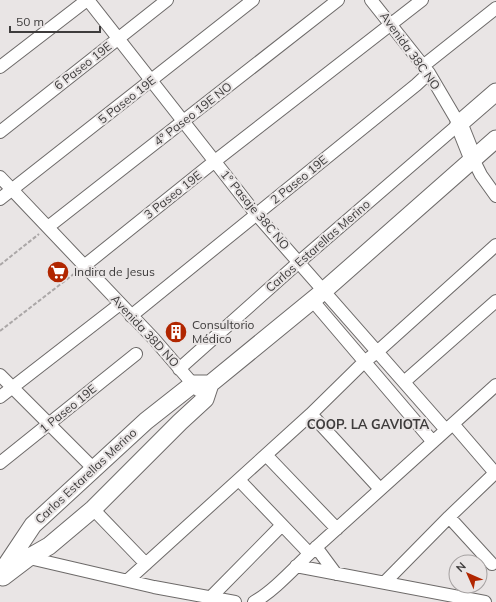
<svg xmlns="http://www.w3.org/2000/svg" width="496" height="602" font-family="Mulish,sans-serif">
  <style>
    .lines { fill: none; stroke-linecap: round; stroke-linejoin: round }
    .street-casing { stroke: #6d6a69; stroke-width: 14 }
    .secondary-casing { stroke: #6d6a69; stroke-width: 19 }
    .path { stroke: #aba7a7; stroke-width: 2; stroke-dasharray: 4 2; stroke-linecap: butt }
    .street { stroke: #fff; stroke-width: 12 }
    .secondary { stroke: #fff; stroke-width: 17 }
    .labels { text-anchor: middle; stroke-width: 4; stroke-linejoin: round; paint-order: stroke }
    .street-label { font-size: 12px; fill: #3e3c3c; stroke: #e9e5e5 }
    .poi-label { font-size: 12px; fill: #3e3c3c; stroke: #e9e5e5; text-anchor: start }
    .neighbourhood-label { font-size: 13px; font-weight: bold; fill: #3e3c3c; stroke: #e9e5e5 }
  </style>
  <rect width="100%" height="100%" fill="#e9e5e5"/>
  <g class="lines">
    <g class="street-casing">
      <path id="street" d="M88 0 256 214 446 430
        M423 66 496 8
        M0 67 87 0
        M0 132 167 0
        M473 159 481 175 496 196
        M0 177 154 339 198 390
        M0 199 253 0
        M48 227 338 0
        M84 266 215 161 422 0
        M312 300 433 442
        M131 316 416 85 429 73
        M179 369 299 262 459 124 429 73 371 0
        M0 375 94 469
        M404 382 496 301
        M0 397 120 304
        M311 414 380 489
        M453 424 496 474
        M266 455 337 529
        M0 463 136 354
        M239 480 309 553
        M93 509 146 564
        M449 517 492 564
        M316 547 336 574
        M25 557 154 587 235 602
        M296 566 485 602
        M128 580 311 414 364 362 377 352 496 245
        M385 582 449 517 496 472
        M211 597 282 525
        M254 602C277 589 301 560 322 542 380 490 438 438 496 385"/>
    </g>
    <g class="secondary-casing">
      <path id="secondary" d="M473 159 459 124 496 92
        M3 576 7 564 33 525 146 421 193 384H210
        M3 577 28 558 49 546 93 509 180 422 205 399 210 384 320 294 496 139"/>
    </g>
    <path class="path" d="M0 265 39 234
      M0 331 75 273"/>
    <use href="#street" class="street"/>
    <use href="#secondary" class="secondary"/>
  </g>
  <defs>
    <g id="supermarket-disc" transform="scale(1.15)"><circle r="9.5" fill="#b12600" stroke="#e9e5e5"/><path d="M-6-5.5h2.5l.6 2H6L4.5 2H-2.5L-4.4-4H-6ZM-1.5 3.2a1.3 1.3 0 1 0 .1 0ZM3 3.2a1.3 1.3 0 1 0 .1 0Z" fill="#fff"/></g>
    <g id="building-disc" transform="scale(1.15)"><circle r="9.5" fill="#b12600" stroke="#e9e5e5"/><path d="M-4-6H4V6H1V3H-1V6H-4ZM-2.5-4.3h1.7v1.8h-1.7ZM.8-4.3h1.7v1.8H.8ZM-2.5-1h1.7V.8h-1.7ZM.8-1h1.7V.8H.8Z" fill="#fff"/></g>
  </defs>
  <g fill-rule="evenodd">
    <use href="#supermarket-disc" x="58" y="272"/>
    <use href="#building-disc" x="176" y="332"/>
  </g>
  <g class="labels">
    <g class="street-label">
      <text transform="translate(410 51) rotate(54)" y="4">Avenida 38C NO</text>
      <text transform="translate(83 66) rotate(-38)" y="4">6 Paseo 19E</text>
      <text transform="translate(127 100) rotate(-38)" y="4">5 Paseo 19E</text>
      <text transform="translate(193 114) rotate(-38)" y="4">4° Paseo 19E NO</text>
      <text transform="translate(299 180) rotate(-39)" y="4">2 Paseo 19E</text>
      <text transform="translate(173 195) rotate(-38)" y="4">3 Paseo 19E</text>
      <text transform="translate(255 210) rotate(50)" y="4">1° Pasaje 38C NO</text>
      <text transform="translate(318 246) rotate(-41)" y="4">Carlos Estarellas Merino</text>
      <text transform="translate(145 331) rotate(47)" y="4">Avenida 38D NO</text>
      <text transform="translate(68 409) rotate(-39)" y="4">1 Paseo 19E</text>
      <text transform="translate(86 476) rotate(-43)" y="4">Carlos Estarellas Merino</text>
    </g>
    <g class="poi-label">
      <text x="74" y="276">Indira de Jesus</text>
      <text x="192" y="329">Consultorio<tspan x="192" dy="14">Médico</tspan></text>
    </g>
    <g class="neighbourhood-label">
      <text x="368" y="429">COOP. LA GAVIOTA</text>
    </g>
  </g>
  <g transform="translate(468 574) rotate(315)"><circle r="19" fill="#e9e5e5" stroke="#a5a1a1"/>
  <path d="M0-3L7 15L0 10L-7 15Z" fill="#b12600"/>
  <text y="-6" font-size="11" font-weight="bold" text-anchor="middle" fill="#3e3c3c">N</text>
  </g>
  <path d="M10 26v6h90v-6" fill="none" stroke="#3e3c3c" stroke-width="2"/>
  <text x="16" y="26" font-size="12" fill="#3e3c3c" stroke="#e9e5e5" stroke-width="3" paint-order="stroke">50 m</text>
</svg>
